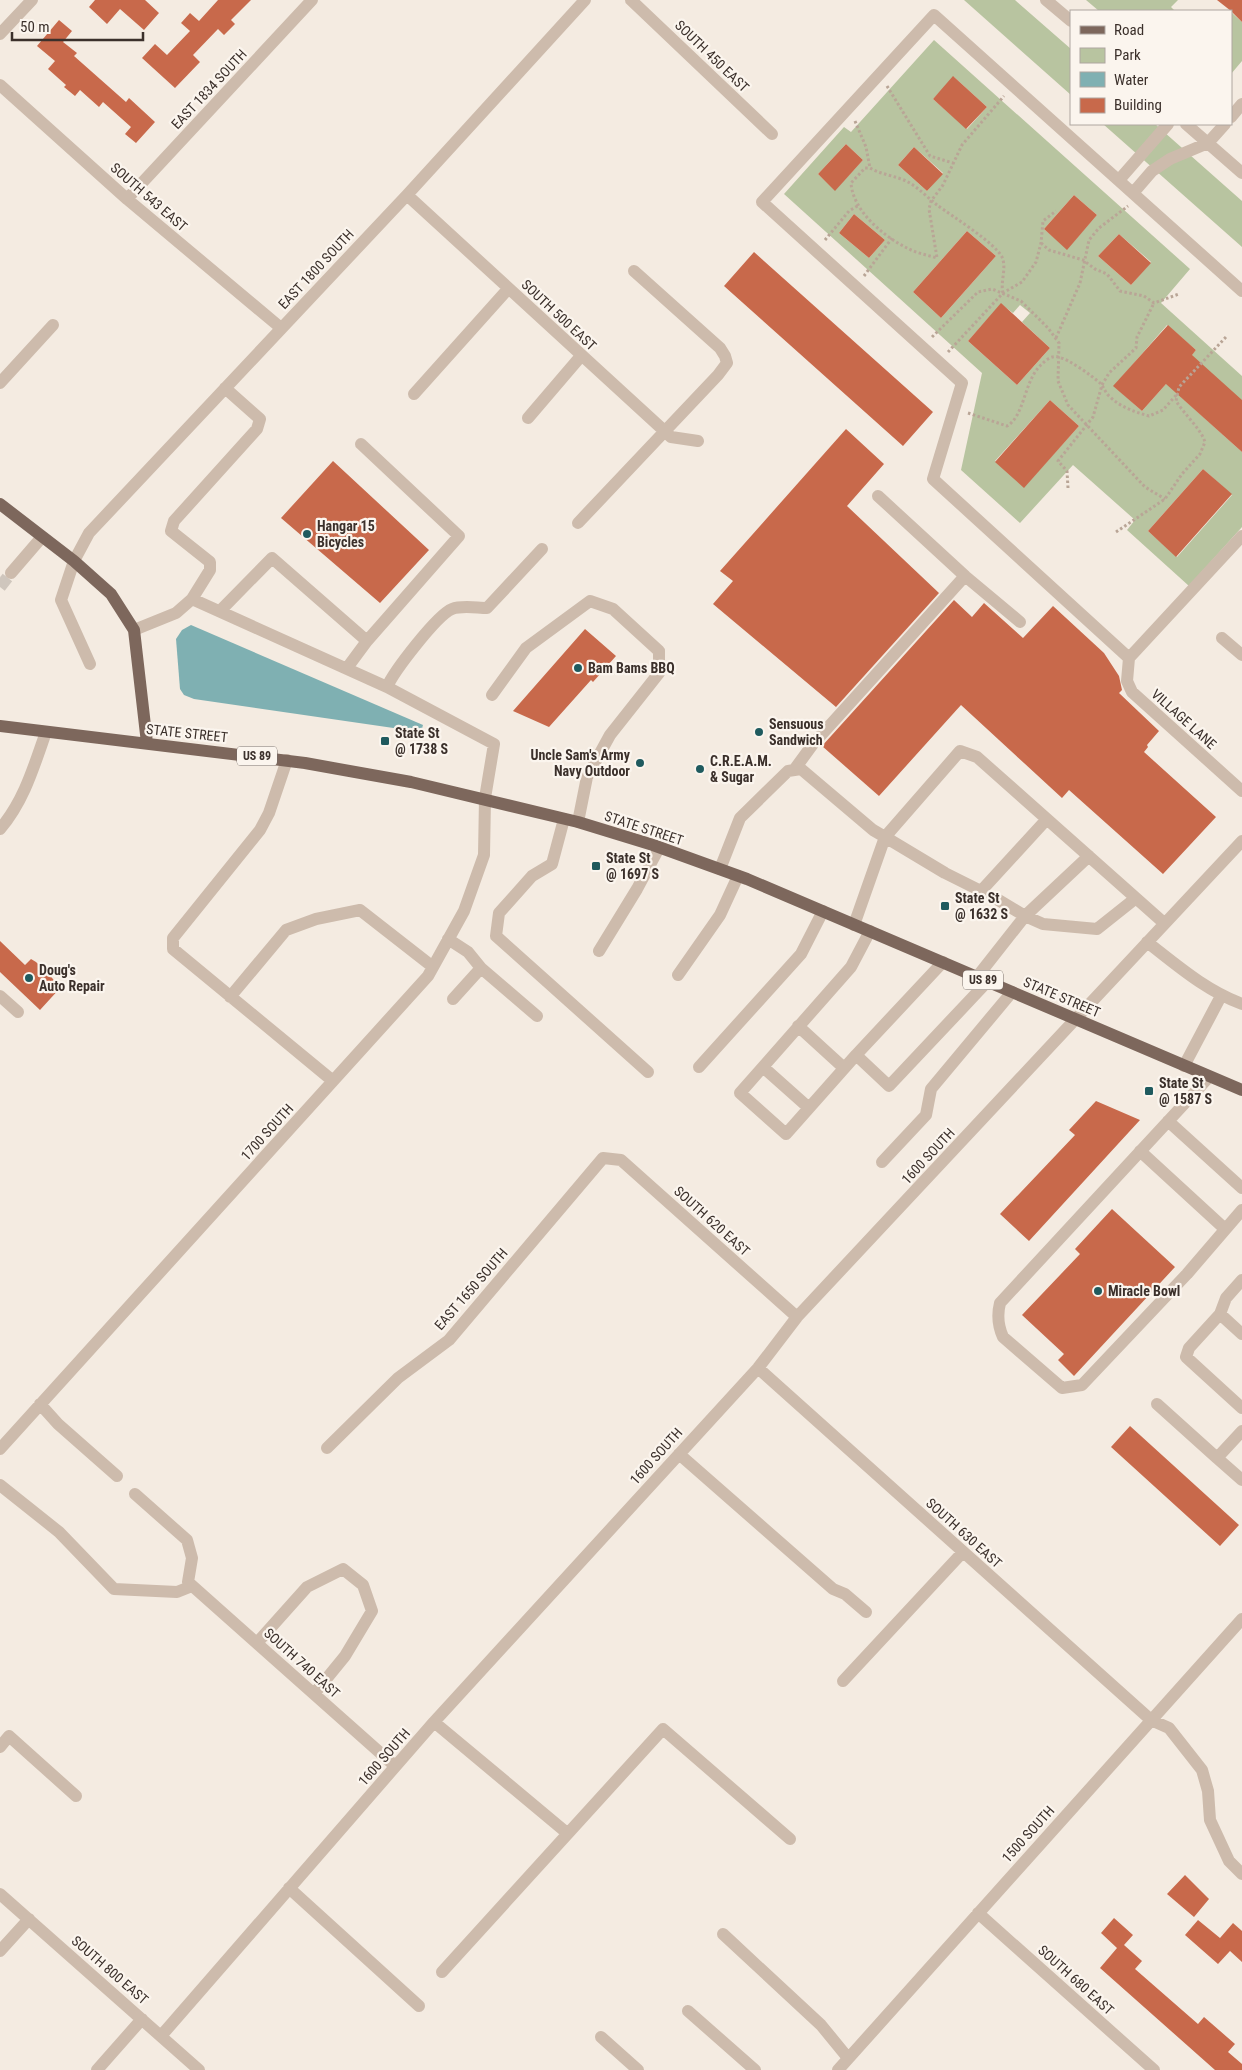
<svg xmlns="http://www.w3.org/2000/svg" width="1242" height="2070" font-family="'Roboto Condensed',sans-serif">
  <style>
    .green { fill: #b8c4a0; fill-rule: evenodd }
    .water { fill: #7fb0b2 }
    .building { fill: #c8694b }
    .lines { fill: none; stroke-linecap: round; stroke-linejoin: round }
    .minor-tunnel { stroke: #cfc6bd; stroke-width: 12; stroke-dasharray: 12 6; stroke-linecap: butt }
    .path { stroke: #b9a596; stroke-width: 3; stroke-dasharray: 2.5 2.5; stroke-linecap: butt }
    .minor { stroke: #cdbbac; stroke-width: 12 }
    .major { stroke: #7d675c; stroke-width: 12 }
    .poi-dot { fill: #1f5a5e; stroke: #fbf5ee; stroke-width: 2 }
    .labels { text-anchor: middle; stroke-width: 4.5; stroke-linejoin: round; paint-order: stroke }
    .shield { fill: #fbf5ee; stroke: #756b66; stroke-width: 1 }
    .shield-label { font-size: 12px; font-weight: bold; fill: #3b302b }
    .street-label { font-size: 14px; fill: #3b302b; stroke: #fbf5ee }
    .poi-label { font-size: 14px; font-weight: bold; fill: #3b302b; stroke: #fbf5ee; text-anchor: start }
  </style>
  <rect width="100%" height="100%" fill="#f4ebe1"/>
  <path class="green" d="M964 0H1015L1071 49V95Z
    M1086 0H1178L1171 7 1175 11H1099Z
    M1231 12 1242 22V61L1231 74Z
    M934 40 1190 269 1161 303 1242 376V400L1181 397 1242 452V527L1189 586 1127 530 1135 520 1073 465 1020 523 961 470 982 373 784 194 844 127 851 132ZM954 77 987 107 967 129 933 99ZM846 144 863 160 835 190 818 174ZM914 147 943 173 927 191 898 165ZM1074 195 1097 215 1067 249 1044 229ZM854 214 885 240 869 258 839 233ZM967 231 996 256 941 318 913 292ZM1119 234 1151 262 1131 285 1098 256ZM1001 304 1013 313 1020 305 1030 313 1022 322 1050 348 1017 385 968 341ZM1167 325 1196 350 1142 411 1114 386ZM1050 400 1079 426 1024 487 995 461ZM1203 469 1232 495 1177 557 1148 531Z
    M1103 124H1155L1242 201V247Z"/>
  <path class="water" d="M191 625 423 725 421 732 194 699 184 695 180 689 176 639 182 630Z"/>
  <path class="building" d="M95 0H145L159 13 144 30 120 9 107 24 89 7Z
    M218 0H251L231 20 235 24 224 35 218 29 193 55 200 62 175 88 142 58 155 44 167 55 190 31 181 23 190 13 199 21Z
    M1217 0H1242V22L1231 11Z
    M59 20 72 31 63 42 77 53 74 56 126 102 129 98 155 122 136 143 125 134 131 127 103 102 99 107 80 90 75 96 64 87 66 85 48 69 55 61 37 46Z
    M953 76 987 107 966 129 933 99Z
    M846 144 863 160 835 191 818 174Z
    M914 147 943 174 927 191 898 165Z
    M1074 195 1097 215 1067 250 1044 229Z
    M854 214 885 240 869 258 839 233Z
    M967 231 996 256 941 318 913 292Z
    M1119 234 1151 263 1131 285 1098 256Z
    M754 252 933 412 903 446 724 286Z
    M1001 303 1050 348 1017 385 968 341Z
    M1168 325 1196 350 1192 355 1242 400V452L1166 384 1142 411 1113 386Z
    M1050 400 1079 426 1024 488 995 462Z
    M846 429 884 464 847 506 939 593 836 707 713 604 733 581 720 571Z
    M333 461 429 550 380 603 281 518Z
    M1203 469 1232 494 1176 557 1148 531Z
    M954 600 972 617 984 603 1023 638 1053 606 1104 653 1119 676 1122 690 1119 693 1159 731 1147 745 1148 747 1144 752 1216 817 1163 874 1069 790 1062 798 961 705 879 796 822 746Z
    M585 629 616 656 593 682 591 680 549 727 513 711Z
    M0 941 25 965 31 959 36 962 61 987 40 1010 0 972Z
    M1096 1101 1140 1120 1029 1241 1000 1214 1075 1135 1069 1130Z
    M1112 1209 1175 1267 1074 1376 1058 1360 1064 1354 1022 1315 1080 1254 1075 1249Z
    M1130 1426 1239 1525 1220 1546 1111 1447Z
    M1185 1875 1209 1899 1194 1917 1167 1894Z
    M1114 1918 1133 1935 1124 1945 1142 1961 1135 1969 1198 2024 1204 2017 1235 2044 1228 2052 1242 2064V2070H1215L1100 1968 1117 1948 1101 1933Z
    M1198 1920 1220 1938 1233 1923 1242 1931V1962L1230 1951 1218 1964 1185 1935Z"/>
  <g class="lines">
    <path class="minor-tunnel" d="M0 587 11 573"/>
    <path class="path" d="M887 86 930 156 953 163
      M855 121 866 147 870 168
      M825 240 849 211 859 205
      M1041 243 1049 250 1083 260 1095 269 1107 274 1120 291 1144 296 1154 303 1179 294
      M864 276 892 238
      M1003 293C1000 281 1007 269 1002 257 995 243 952 216 937 205 928 198 919 188 908 182 897 176 882 175 870 168H865L851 183C853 211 883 236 907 248 916 253 927 255 937 258L929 209 931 201 943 185 962 145 1004 96
      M932 337 978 292 992 289 1021 301 1048 328 1059 343 1058 381 1068 405 1145 487 1165 499
      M1056 338 1080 283 1089 240 1099 228 1128 206
      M948 352 1003 293 1022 282 1036 262 1041 243 1043 221 1056 211
      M968 413 1007 426C1025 416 1024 379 1042 364 1046 360 1052 355 1058 357 1069 359 1092 376 1100 383 1104 387 1105 392 1109 396 1120 407 1135 412 1149 416L1163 410 1178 393
      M1068 488 1067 471 1058 461 1093 417 1102 385 1109 373 1136 348 1137 337 1154 303
      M1116 532 1165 499 1182 474 1200 454 1205 442C1201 429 1184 414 1176 401L1179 387 1226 337"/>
    <path class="minor" d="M631 0 772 134
      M1046 0 1071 21
      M0 34 32 0
      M0 85 127 199 281 328
      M1231 117 1242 104
      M1186 124 1242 173
      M1119 180 1168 124
      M1133 193 1152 171 1170 159 1208 143 1225 124
      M407 195 671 437 698 441
      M127 199 312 0
      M0 383 53 325
      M414 394 508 289
      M528 418 581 356
      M578 523 718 375 727 363 725 356 720 348 634 271
      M11 573 42 537
      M965 576 1020 622
      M192 599 210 570V562L171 531 174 521 257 429 260 419 225 388
      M220 611 272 558 367 641
      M1222 638 1242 655
      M1129 658 933 479 962 383 762 202 934 15 1242 291
      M1129 658 1127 681 1132 692 1242 791
      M1129 658 1242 536
      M90 664 61 600 74 561 89 533 407 195 585 0
      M347 668 367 641 459 536 361 444
      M387 687C394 671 437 615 452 609 462 605 477 608 487 608L542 549
      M492 695 526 648 590 601 613 609 659 651V673L610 735 587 777 578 822
      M287 760 269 813 260 830 173 938V949L333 1081
      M794 770 813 744 965 576 878 496
      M564 819 552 864 532 876 499 913 496 936 648 1072
      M0 829C24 801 34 766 46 732
      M720 869 740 818 788 771 801 769 873 830 885 837 960 751 977 757 1164 923
      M981 891 1047 819
      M854 925 885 837 945 873 995 898 1025 916 1043 924 1097 929 1136 898
      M448 939 468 952 481 968 537 1016
      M1147 942C1178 966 1205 990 1242 1004
      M599 951 637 889 659 848
      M943 962 856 1055 889 1086 987 982
      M678 975 720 915 738 876
      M977 977 1025 916 1089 856
      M0 996 18 1012
      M230 997 286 930 316 919 360 910 433 967
      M453 999 481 968
      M798 1026 844 1068
      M856 1055 786 1134 740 1093 851 967 870 931
      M1184 1066 1221 996
      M699 1067 801 954 823 911
      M763 1067 809 1108
      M1209 1077 1000 1303C997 1315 998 1326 1003 1337L1062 1388 1082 1385 1187 1274 1242 1210
      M1168 1121 1242 1188
      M1140 1151 1225 1229
      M882 1162 926 1115 931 1089 1012 992
      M1242 1280 1226 1298 1220 1314 1242 1334
      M1220 1314 1189 1348 1186 1357 1242 1408
      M758 1368 1151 1720 1169 1728 1202 1770 1208 1791 1210 1820 1229 1861 1242 1874
      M40 1404 58 1424 117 1476
      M1157 1404 1217 1458
      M1242 1431 1217 1458 1242 1480
      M327 1448 398 1378 449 1340 603 1158 621 1160 797 1317
      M0 1449 428 976 464 911 484 855 485 798 494 744 387 687 192 599 176 613 134 630
      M679 1454 833 1589 845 1594 866 1612
      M0 1485 59 1532 114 1589 177 1592 192 1586
      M135 1494 187 1540 192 1558 188 1582 395 1766
      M257 1643 307 1587 343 1569 363 1585 372 1611 345 1656 314 1694
      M843 1681 963 1552
      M434 1722 567 1833
      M0 1747 9 1736 76 1796
      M289 1888 419 2006
      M0 1894 199 2070
      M978 1913 1154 2070
      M723 1934 821 2025 848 2058
      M0 1951 29 1919
      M442 1972 663 1729 790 1839
      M688 2011 755 2070
      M161 2036 434 1722 758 1368 797 1317 1242 841
      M601 2037 638 2070
      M97 2070 142 2019
      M838 2070 1242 1619"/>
    <path class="major" d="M0 504 74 561 111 594 134 630 147 743
      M0 726 305 763 411 782 578 822 653 845 747 879 1242 1090"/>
  </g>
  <g class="poi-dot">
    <circle cx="307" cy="534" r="5"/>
    <circle cx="578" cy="668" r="5"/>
    <circle cx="759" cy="732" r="5"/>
    <rect x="380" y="736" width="10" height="10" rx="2.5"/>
    <circle cx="640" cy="763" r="5"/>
    <circle cx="700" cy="769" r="5"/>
    <rect x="591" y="861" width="10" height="10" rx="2.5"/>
    <rect x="940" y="901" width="10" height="10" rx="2.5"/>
    <circle cx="29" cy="978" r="5"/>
    <rect x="1144" y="1086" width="10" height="10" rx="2.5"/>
    <circle cx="1098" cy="1291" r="5"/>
  </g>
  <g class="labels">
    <g class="shield">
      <rect x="237" y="746.5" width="40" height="19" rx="4"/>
      <rect x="963" y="970.5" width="40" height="19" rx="4"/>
    </g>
    <g class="shield-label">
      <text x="257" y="760">US 89</text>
      <text x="983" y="984">US 89</text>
    </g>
    <g class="street-label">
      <text transform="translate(712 56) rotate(44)" y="5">SOUTH 450 EAST</text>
      <text transform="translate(209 89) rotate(-47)" y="5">EAST 1834 SOUTH</text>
      <text transform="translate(149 197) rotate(41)" y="5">SOUTH 543 EAST</text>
      <text transform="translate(316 269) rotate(-47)" y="5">EAST 1800 SOUTH</text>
      <text transform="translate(559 315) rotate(43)" y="5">SOUTH 500 EAST</text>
      <text transform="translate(1184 719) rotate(42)" y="5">VILLAGE LANE</text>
      <text transform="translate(187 733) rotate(6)" y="5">STATE STREET</text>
      <text transform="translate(644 828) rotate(18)" y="5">STATE STREET</text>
      <text transform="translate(1062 997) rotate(23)" y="5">STATE STREET</text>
      <text transform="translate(267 1132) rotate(-48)" y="5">1700 SOUTH</text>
      <text transform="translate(928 1156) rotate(-47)" y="5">1600 SOUTH</text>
      <text transform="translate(712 1221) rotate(42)" y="5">SOUTH 620 EAST</text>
      <text transform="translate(471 1289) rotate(-49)" y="5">EAST 1650 SOUTH</text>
      <text transform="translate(656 1456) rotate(-48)" y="5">1600 SOUTH</text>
      <text transform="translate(964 1533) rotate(42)" y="5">SOUTH 630 EAST</text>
      <text transform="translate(302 1663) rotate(42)" y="5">SOUTH 740 EAST</text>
      <text transform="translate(384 1757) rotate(-49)" y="5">1600 SOUTH</text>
      <text transform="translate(1028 1834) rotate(-48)" y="5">1500 SOUTH</text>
      <text transform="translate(110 1970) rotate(41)" y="5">SOUTH 800 EAST</text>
      <text transform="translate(1076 1980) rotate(42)" y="5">SOUTH 680 EAST</text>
    </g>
    <g class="poi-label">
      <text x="317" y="531">Hangar 15<tspan x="317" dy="16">Bicycles</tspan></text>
      <text x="588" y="673">Bam Bams BBQ</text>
      <text x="769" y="729">Sensuous<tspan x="769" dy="16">Sandwich</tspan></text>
      <text x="395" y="738">State St<tspan x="395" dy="16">@ 1738 S</tspan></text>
      <text x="630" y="760" text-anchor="end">Uncle Sam's Army<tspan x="630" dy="16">Navy Outdoor</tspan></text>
      <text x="710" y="766">C.R.E.A.M.<tspan x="710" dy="16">&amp; Sugar</tspan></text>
      <text x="606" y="863">State St<tspan x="606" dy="16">@ 1697 S</tspan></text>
      <text x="955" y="903">State St<tspan x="955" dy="16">@ 1632 S</tspan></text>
      <text x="39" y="975">Doug's<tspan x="39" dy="16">Auto Repair</tspan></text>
      <text x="1159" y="1088">State St<tspan x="1159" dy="16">@ 1587 S</tspan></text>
      <text x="1108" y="1296">Miracle Bowl</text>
    </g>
  </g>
  <rect x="1070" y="10" width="162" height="115" fill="#fbf5ee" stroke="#aea6a0"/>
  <rect x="1080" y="26" width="25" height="8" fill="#7d675c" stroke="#aea6a0"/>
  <text x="1114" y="35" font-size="15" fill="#3b302b">Road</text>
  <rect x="1080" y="48" width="25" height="15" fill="#b8c4a0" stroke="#aea6a0"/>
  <text x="1114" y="60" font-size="15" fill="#3b302b">Park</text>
  <rect x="1080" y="72" width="25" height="15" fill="#7fb0b2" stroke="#aea6a0"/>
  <text x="1114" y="85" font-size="15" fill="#3b302b">Water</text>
  <rect x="1080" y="98" width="25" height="15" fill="#c8694b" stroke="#aea6a0"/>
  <text x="1114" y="110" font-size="15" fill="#3b302b">Building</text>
  <path d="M12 32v8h131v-8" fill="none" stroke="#3b302b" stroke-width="2.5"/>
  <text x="20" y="32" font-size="15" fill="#3b302b" stroke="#fbf5ee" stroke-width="4" paint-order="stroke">50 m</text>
</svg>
